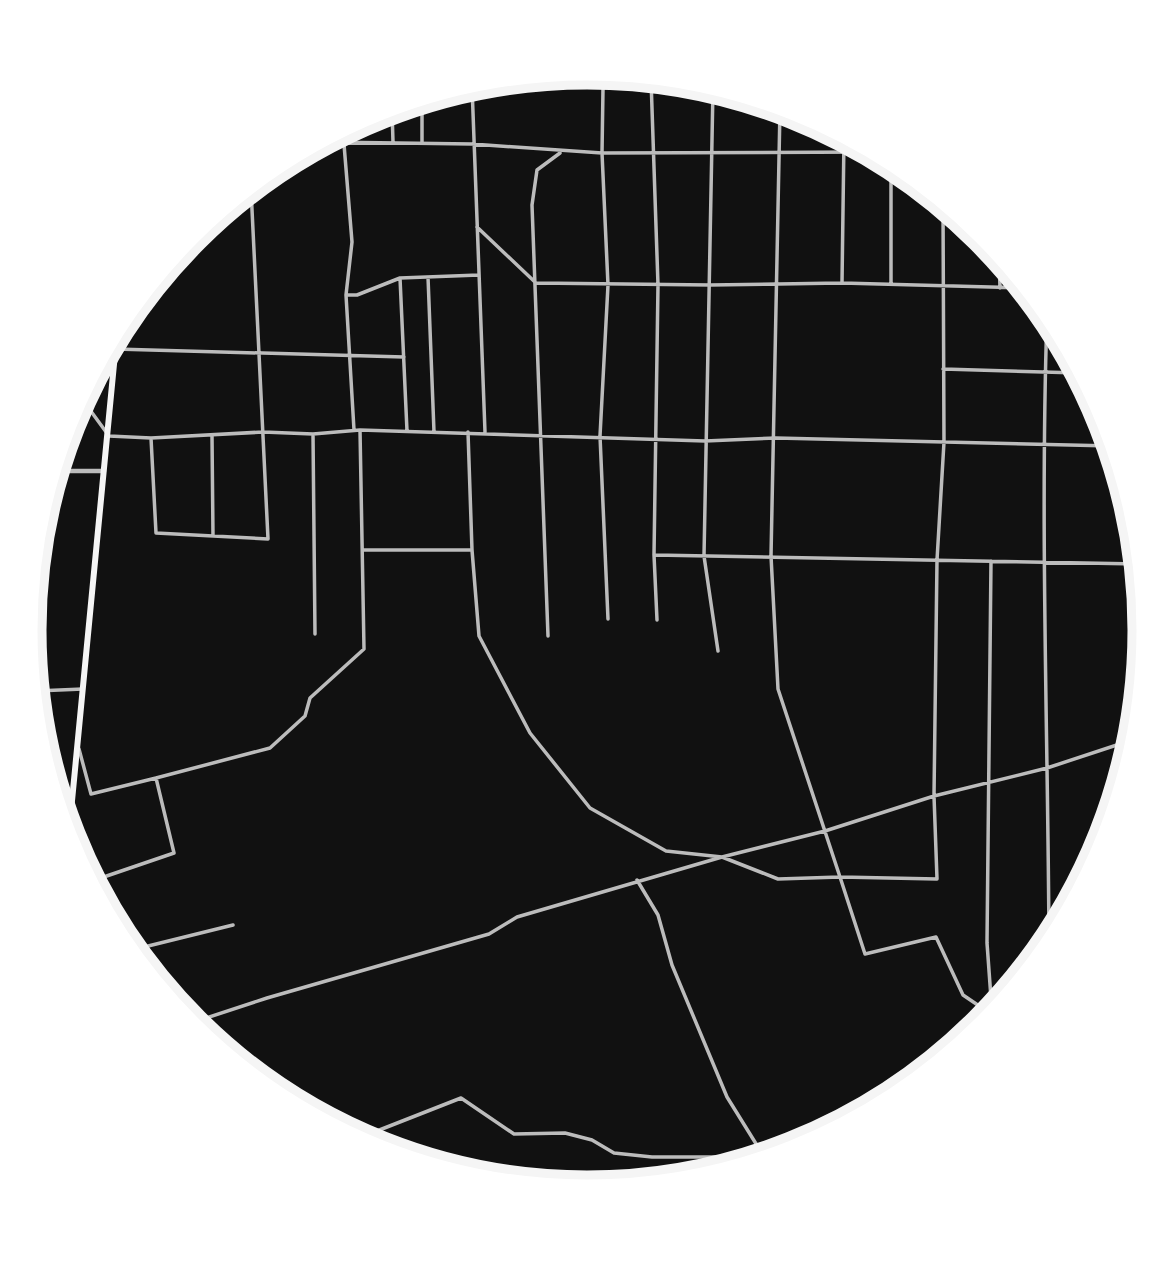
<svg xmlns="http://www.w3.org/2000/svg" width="1175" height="1261" font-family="'Crimson Pro',serif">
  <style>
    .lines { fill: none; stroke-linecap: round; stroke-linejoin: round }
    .minor { stroke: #bcbcbc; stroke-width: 3.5 }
    .tertiary { stroke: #bcbcbc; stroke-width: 4.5 }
    .primary { stroke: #f5f5f5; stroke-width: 6 }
    .rim { fill: none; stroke: #f5f5f5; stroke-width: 9 }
  </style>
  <rect width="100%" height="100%" fill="#111"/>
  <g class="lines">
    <path class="minor" d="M594 73 602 87
      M606 75 603 89 602 153 608 285 600 436 608 619
      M651 79 658 285 654 555 657 620
      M472 86 485 432
      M713 88 704 556 718 651
      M422 101V142
      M780 109 771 556 778 689 840 877 937 879 934 796 937 560 944 442 943 204
      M392 110 393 142
      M343 132 352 242 346 295 354 430
      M324 142 472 144 602 153 870 152
      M477 227 536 283 710 285 842 283 1025 288
      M999 258 1000 288
      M428 277 434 432
      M842 283 844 138
      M891 284V164
      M346 295H357L400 278
      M1047 316C1040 525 1048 734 1049 944
      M115 349 404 357
      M943 369 1079 373
      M82 399 109 436 151 438 263 432 313 434 360 430 705 441 776 438 1112 446
      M407 431 400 278 479 275
      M468 432 472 550
      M313 434 315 634
      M212 436 213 536
      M151 438 156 533 268 539 251 189
      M364 550H472L479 636 530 733 590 808 666 851 722 857 825 831 934 796 1047 768 1135 739
      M654 555 1139 564
      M991 561 987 943 992 1012
      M548 636 532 205 537 170 560 153
      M36 691 83 689
      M79 749 91 794 156 778
      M637 880 658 915 672 965 727 1097 763 1155
      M92 881 174 853 156 778 270 748 305 716 310 698 364 649 360 430
      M132 950 233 925
      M191 1023 267 998 489 934 517 917 722 857 778 879 840 877 865 954 936 937 963 995 991 1014
      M359 1138 461 1098 514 1134 565 1133 592 1140 614 1153 652 1157H765"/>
    <path class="tertiary" d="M56 471H104"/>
    <path class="primary" d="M69 832 117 333"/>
  </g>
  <path d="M0 0H1175V1261H0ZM42 630a545 545 0 1 1 1090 0a545 545 0 1 1-1090 0Z" fill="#fff" fill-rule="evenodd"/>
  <path class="rim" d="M42 630a545 545 0 1 1 1090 0a545 545 0 1 1-1090 0Z"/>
</svg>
